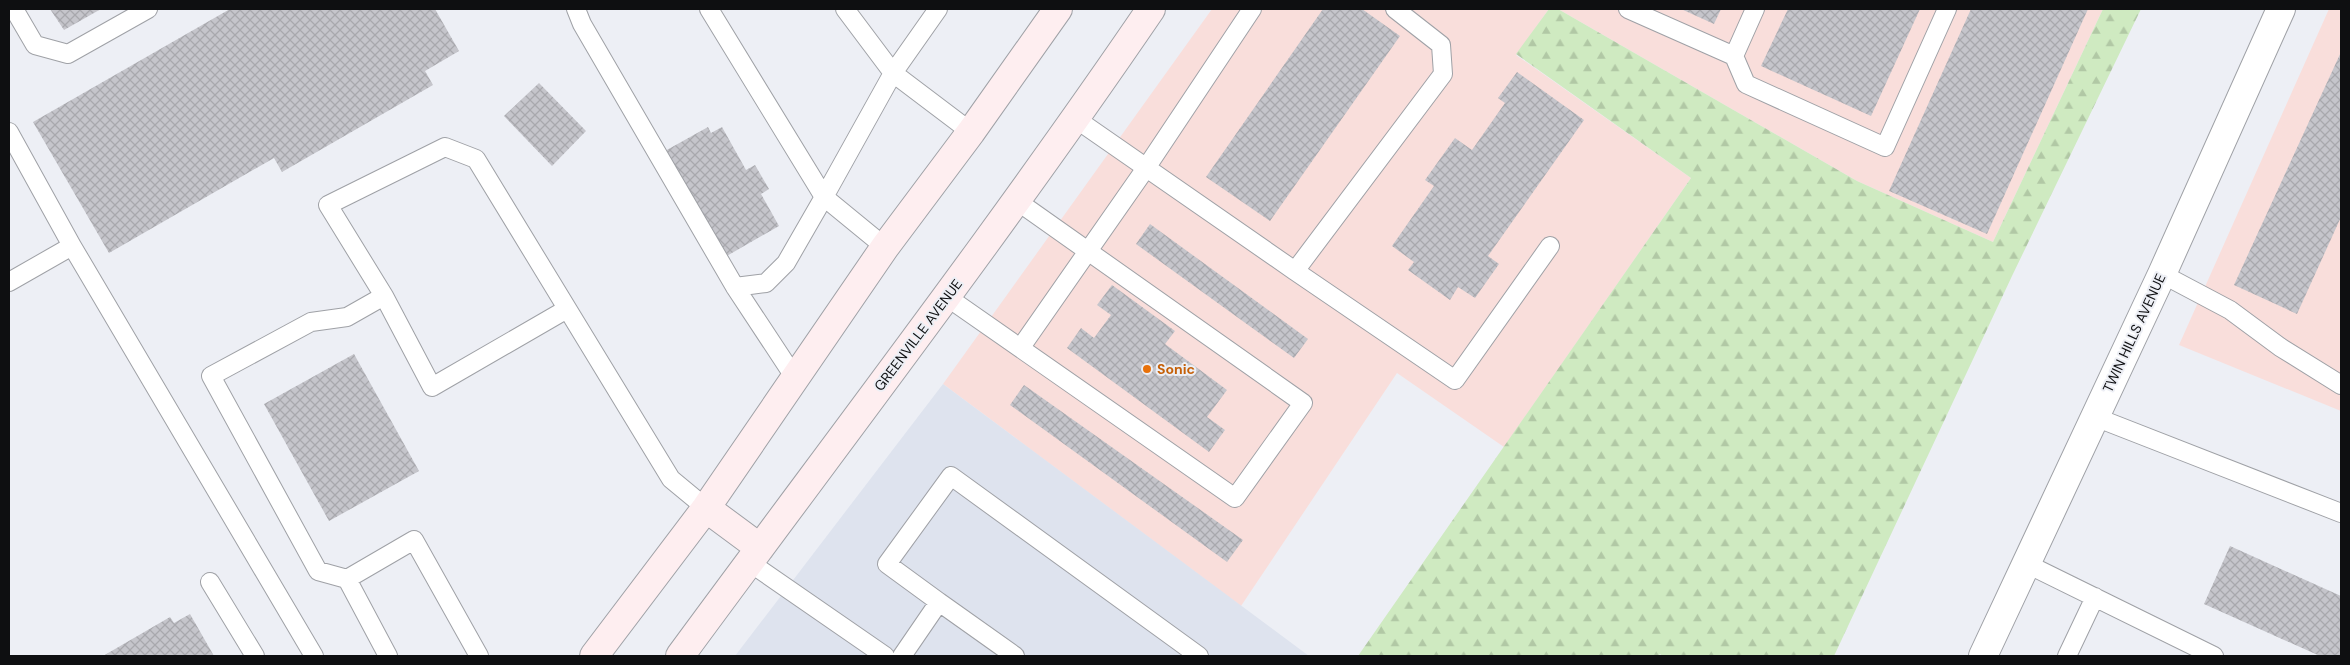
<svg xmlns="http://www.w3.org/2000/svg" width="2350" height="665" font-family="'DM Sans',sans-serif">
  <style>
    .commercial { fill: #f9dedb }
    .built { fill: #dee3ee }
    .forest { fill: url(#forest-firs) }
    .building { fill: url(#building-cross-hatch) }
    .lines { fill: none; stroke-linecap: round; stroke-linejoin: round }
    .lane-casing { stroke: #9fa1a6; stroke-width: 20 }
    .street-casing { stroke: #9fa1a6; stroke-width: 30 }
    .secondary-casing { stroke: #9fa1a6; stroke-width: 30 }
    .lane { stroke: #fff; stroke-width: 18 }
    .street { stroke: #fff; stroke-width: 28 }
    .secondary { stroke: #feeef0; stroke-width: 28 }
    .food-dot { fill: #e8710a; stroke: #edeff5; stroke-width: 2 }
    .labels { text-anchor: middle; stroke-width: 4; stroke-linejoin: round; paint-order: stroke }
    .street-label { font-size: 14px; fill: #0e0f11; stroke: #edeff5 }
    .food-label { font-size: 14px; font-weight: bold; fill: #c56008; stroke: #edeff5; text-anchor: start }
  </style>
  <defs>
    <pattern id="forest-firs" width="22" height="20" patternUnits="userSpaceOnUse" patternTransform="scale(1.25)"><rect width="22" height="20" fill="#cfeac1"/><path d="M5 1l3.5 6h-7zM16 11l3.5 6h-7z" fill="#b1c8a5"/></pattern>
    <pattern id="building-cross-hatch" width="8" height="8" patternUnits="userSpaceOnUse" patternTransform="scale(1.25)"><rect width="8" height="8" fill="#c5c5cb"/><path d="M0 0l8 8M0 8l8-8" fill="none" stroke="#a8a8ad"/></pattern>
  </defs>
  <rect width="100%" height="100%" fill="#edeff5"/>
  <path class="commercial" d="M1212 9H1549L1516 55 1691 178 1504 447 1397 373 1241 606 943 384Z
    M1558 9H2103L1993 242 1857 181Z
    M2329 9H2341V411L2179 345Z"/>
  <path class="built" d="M943 384 1309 656H735Z"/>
  <path class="forest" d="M1549 9H1558L1857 181 1993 242 2103 9H2141L2012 276 1834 656H1662L1660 654 1658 656H1358L1691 178 1516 54Z"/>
  <path class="building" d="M50 9H101L64 30Z
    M230 9H435L459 51 425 71 433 85 282 172 274 158 109 253 33 122Z
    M1323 9H1362L1400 36 1270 221 1206 177Z
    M1681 9H1721L1714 24Z
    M1788 9H1920L1871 116 1761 66Z
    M1971 9H2088L1987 234 1889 191Z
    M2341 52V217L2297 314 2234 285Z
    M1517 72 1584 120 1488 256 1499 264 1475 298 1458 287 1450 300 1408 270 1414 262 1392 246 1434 186 1425 180 1455 138 1472 150 1505 103 1498 98Z
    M539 83 586 131 552 166 504 116Z
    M708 127 711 133 722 127 746 170 755 165 769 189 761 194 779 226 725 257 665 151Z
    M1150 224 1308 339 1294 358 1136 244Z
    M1112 285 1175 331 1165 344 1227 390 1207 417 1225 430 1209 452 1067 348 1081 328 1094 338 1111 315 1097 305Z
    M354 354 419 471 329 521 264 404Z
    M1024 385 1243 540 1227 562 1010 405Z
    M2230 546 2341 596V656H2320L2204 604Z
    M190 614 214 656H103L170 617 174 623Z"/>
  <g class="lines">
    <g class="lane-casing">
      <path id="lane" d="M14 9 35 45 68 54 148 9
        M576 9 582 24 735 287 795 378
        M709 9 824 197 786 263 766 283 735 287
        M845 9 893 73 824 197 885 247
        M938 9 893 73 971 132
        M1628 9 1734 56 1755 9
        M1734 56 1746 84 1885 147 1947 9
        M1076 119 1295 271 1443 74 1441 45 1395 9
        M9 132 72 246 314 656
        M1295 271 1455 380 1550 246
        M2162 274 2230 310 2280 347 2341 385
        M9 282 72 246
        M384 296 432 387 567 309
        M947 297 1235 498 1303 403 1017 201
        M1021 347 1146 168 1252 9
        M2095 417 2341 513
        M749 562 885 656
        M2027 564 2214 656
        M347 579 388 656
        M210 582 255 656
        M939 602 1015 656
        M479 656 414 540 347 579 318 571 211 376 311 322 347 317 384 296 328 205 445 147 476 159 671 479 706 508
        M902 656 939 602 887 564 951 476 1199 656
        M2067 656 2095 597"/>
    </g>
    <g class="street-casing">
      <path id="street" d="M1983 656 2162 274 2281 9"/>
    </g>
    <g class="secondary-casing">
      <path id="secondary" d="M706 508 760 548
        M594 656 706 508 885 247 971 132 1058 9
        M680 656C838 441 1001 229 1151 9"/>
    </g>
    <use href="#lane" class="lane"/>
    <use href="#street" class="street"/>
    <use href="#secondary" class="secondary"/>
  </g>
  <circle class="food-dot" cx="1147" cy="369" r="5"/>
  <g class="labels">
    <g class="street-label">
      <text transform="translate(2134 333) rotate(-65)" y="5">TWIN HILLS AVENUE</text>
      <text transform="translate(918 335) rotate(-53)" y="5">GREENVILLE AVENUE</text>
    </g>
    <g class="food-label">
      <text x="1157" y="374">Sonic</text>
    </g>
  </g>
  <rect width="2350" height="665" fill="none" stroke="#0e0f11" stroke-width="20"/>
</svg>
